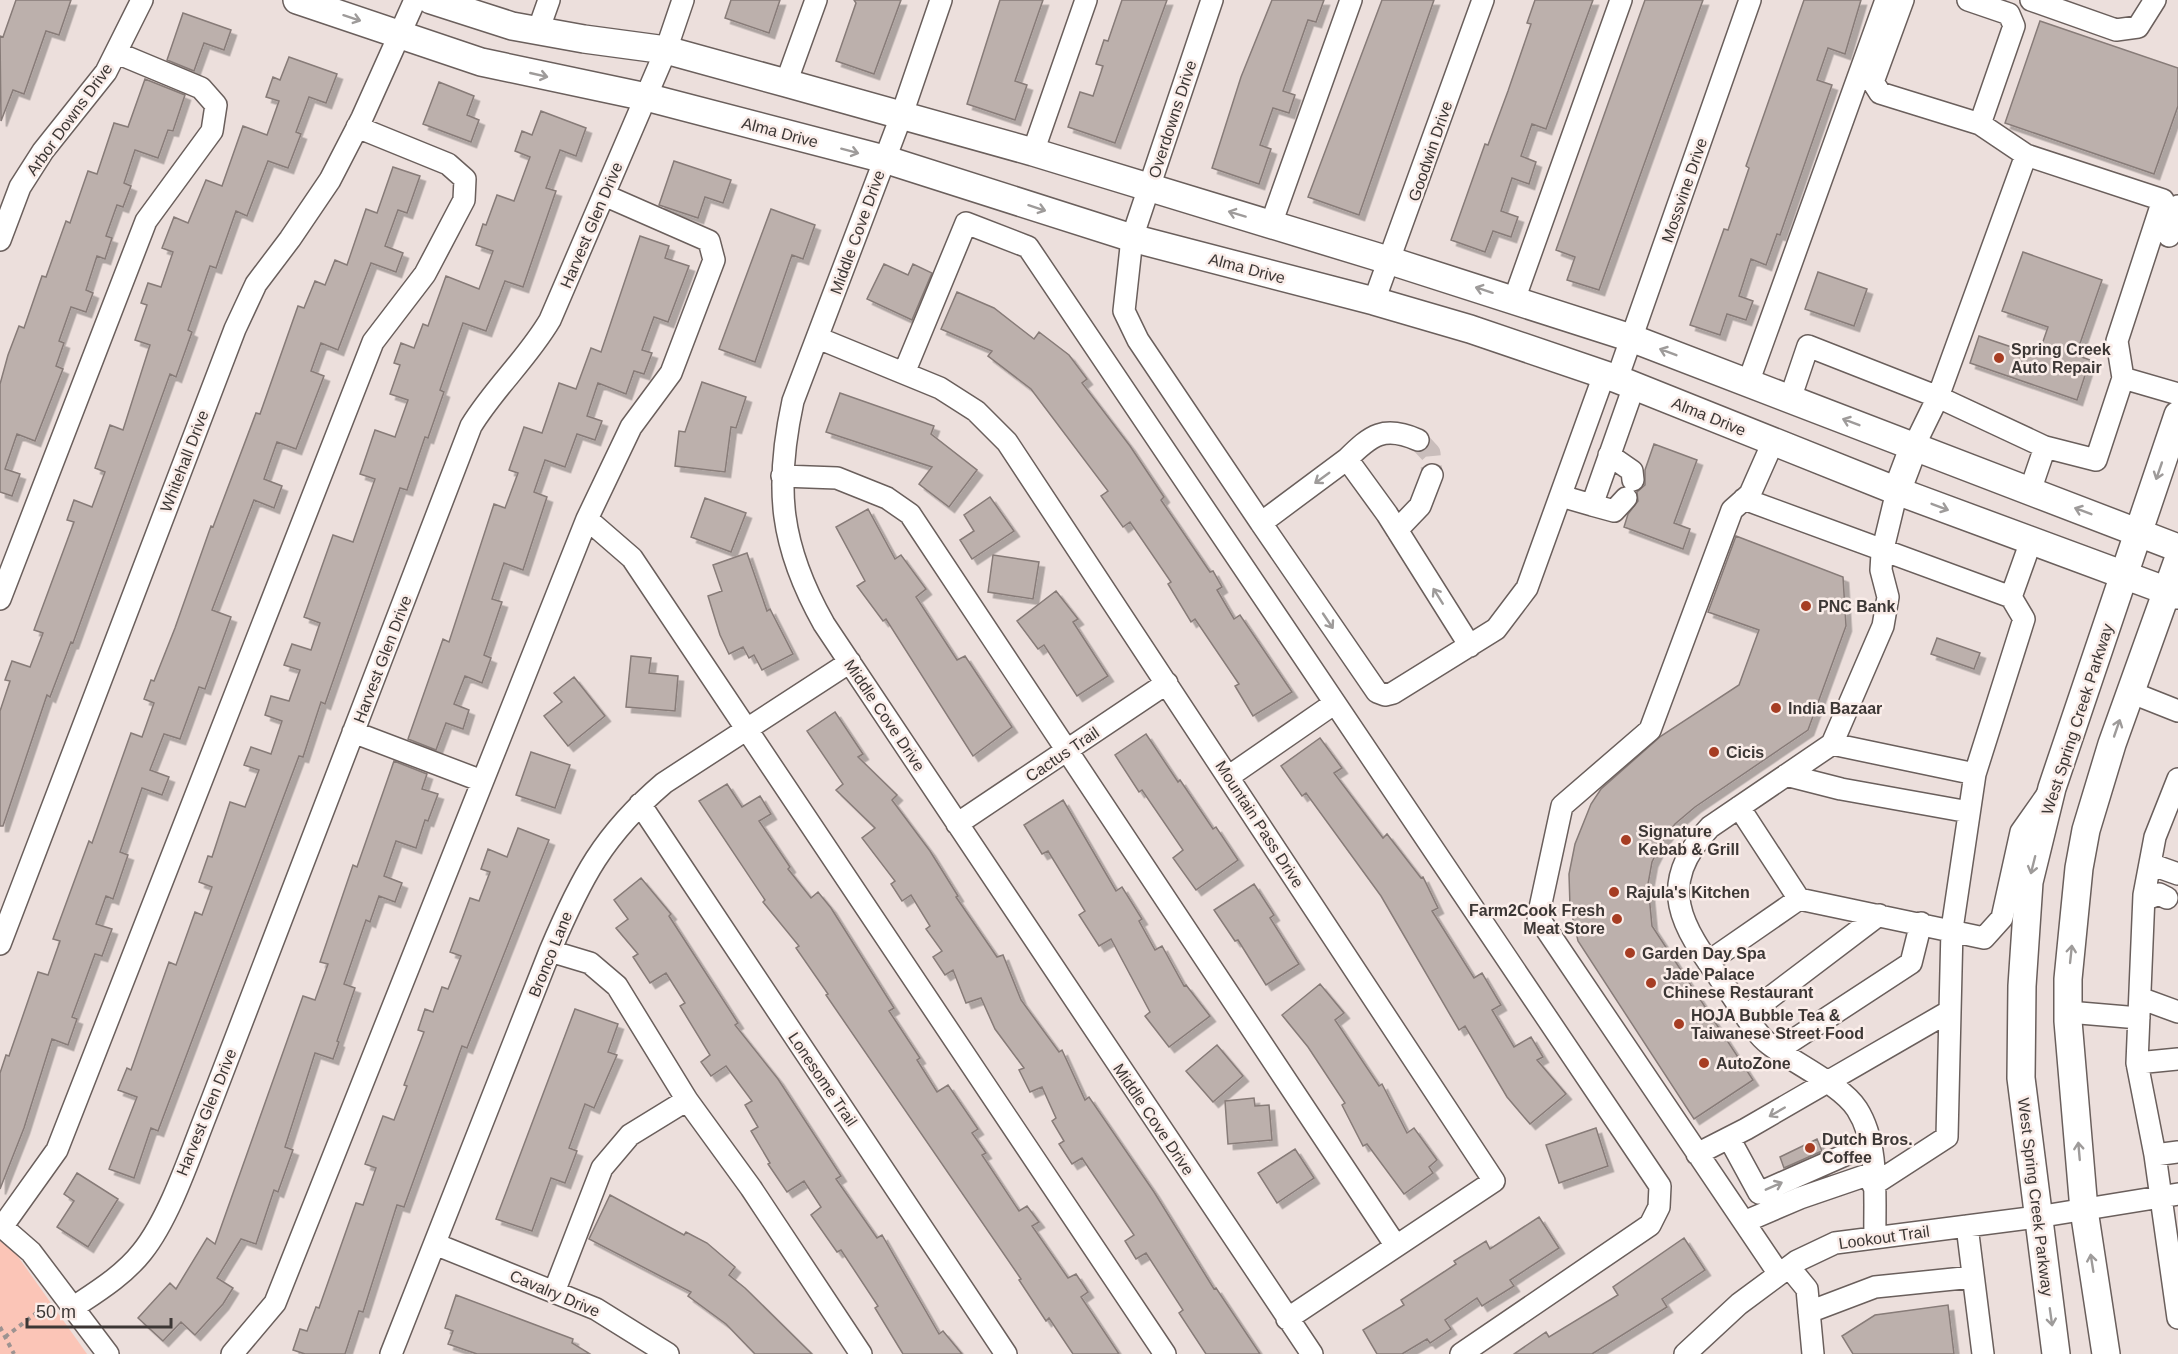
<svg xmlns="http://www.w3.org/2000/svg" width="2178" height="1354" font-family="Helvetica,sans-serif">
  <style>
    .green { fill: #fbc5b7 }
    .building { fill: #bcb0ac; stroke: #877b78; stroke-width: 1.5; filter: url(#shadow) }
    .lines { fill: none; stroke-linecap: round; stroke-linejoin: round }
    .minor-tunnel { stroke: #c9bdbb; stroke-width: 21; stroke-dasharray: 21 10; stroke-linecap: butt }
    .minor-casing { stroke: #6a5f5c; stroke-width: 24 }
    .major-casing { stroke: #6a5f5c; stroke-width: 30 }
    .path { stroke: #9d9391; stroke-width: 4; stroke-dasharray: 4.5 4.5; stroke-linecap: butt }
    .minor { stroke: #fff; stroke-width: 21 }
    .major { stroke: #fff; stroke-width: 27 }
    .oneway { stroke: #9e9b9a }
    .poi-dot { fill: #a63d23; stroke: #faede9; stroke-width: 2 }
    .labels { text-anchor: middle; stroke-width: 5; stroke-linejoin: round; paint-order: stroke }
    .street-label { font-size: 16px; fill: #3c3735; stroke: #faede9 }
    .poi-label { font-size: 16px; font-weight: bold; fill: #3c3735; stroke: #faede9; text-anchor: start }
  </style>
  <defs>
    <filter id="shadow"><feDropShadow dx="5.5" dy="5.5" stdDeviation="0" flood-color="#0004"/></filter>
  </defs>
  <rect width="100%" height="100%" fill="#ecdfdc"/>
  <path class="green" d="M0 1241 14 1251 87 1354H0Z"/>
  <path class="building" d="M16 0H71L59 35 46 31 24 94 13 90 1 121 0 36 3 37Z
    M731 0H780L769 33 725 18Z
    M854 0H901L874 74 836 61 856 3Z
    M1000 0H1043L1015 81 1027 85 1015 120 967 104Z
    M1122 0H1167L1115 143 1068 127 1080 92 1093 96 1103 66 1096 64 1104 40 1108 41Z
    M1272 0H1324L1316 22 1308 20 1283 91 1295 95 1289 113 1273 108 1260 145 1271 149 1259 184 1212 168 1241 77Z
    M1382 0H1434L1359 215 1308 197Z
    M1535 0H1593L1546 129 1532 124 1521 156 1536 162 1529 184 1512 178 1501 211 1518 217 1511 237 1493 231 1485 252 1451 240 1485 144 1488 145 1508 91 1531 24 1527 23Z
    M1645 0H1703L1599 290 1567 280 1575 257 1556 250Z
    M1804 0H1861L1845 54 1828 48 1817 80 1832 85 1780 235 1777 234 1766 265 1751 259 1739 296 1753 301 1746 320 1727 314 1720 335 1690 325 1724 229 1728 230 1749 168 1746 166Z
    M183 13 231 30 224 50 204 43 194 71 167 60Z
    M2040 21 2178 68V106L2154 174 2005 123Z
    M289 57 337 74 326 103 309 97 296 132 301 134 288 168 268 161 247 216 236 211 216 268 210 266 188 330 192 332 176 377 170 374 73 643 71 642 50 697 47 695 3 826H0V711L10 681 5 680 12 661 30 667 43 633 34 630 74 522 67 520 74 500 92 507 105 472 95 468 110 425 123 430 150 345 135 340 147 305 141 303 148 283 161 287 173 252 162 248 174 217 188 223 206 180 222 186 243 126 267 135 279 101 266 97 273 77 280 80Z
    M145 79 185 95 173 131 168 130 158 158 135 150 124 183 131 186 123 207 117 205 106 236 112 238 105 259 97 256 86 290 93 293 86 312 71 307 59 341 64 343 56 366 63 369 35 441 17 434 5 469 20 474 12 496 0 492V384L8 355 19 326 24 328 42 276 46 277 66 221 70 223 88 171 97 174 114 123 128 127Z
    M439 82 474 96 467 115 479 120 471 142 423 124Z
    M541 111 586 128 576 156 560 150 546 188 556 191 523 287 505 281 486 331 463 323 440 390 444 392 428 438 425 437 407 490 400 488 325 704 321 702 303 757 299 756 158 1131 151 1128 134 1178 109 1169 137 1097 118 1090 127 1068 131 1070 169 962 176 965 195 912 202 915 212 887 199 882 208 856 212 857 230 802 245 807 259 770 244 765 251 747 271 754 282 721 265 715 271 696 289 701 300 670 284 665 292 644 311 650 320 623 304 617 333 535 353 542 375 479 360 474 375 430 395 437 408 400 390 394 400 365 394 363 401 343 414 348 423 324 428 326 446 276 479 289 493 251 476 245 483 224 486 225 497 195 514 201 530 157 515 151 522 131 532 135Z
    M674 161 731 180 723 203 705 197 698 218 659 205Z
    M393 167 420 176 407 213 398 210 385 246 403 253 396 272 371 263 338 350 321 343 311 371 324 376 296 449 277 442 264 479 282 486 274 508 254 500 212 610 231 617 205 689 199 687 180 739 164 734 150 770 169 777 162 795 142 788 120 852 128 855 113 899 106 896 96 924 112 929 102 956 95 954 72 1017 77 1019 68 1045 52 1039 24 1128 0 1189V1073L6 1055 9 1056 38 972 48 975 60 941 53 939 89 841 92 843 131 733 142 737 154 703 144 699 151 680 154 681 175 628 211 526 213 527 256 413 260 414 298 306 304 308 315 281 325 285 335 260 347 265 366 209 377 213Z
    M771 209 815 225 803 259 792 255 755 362 719 349Z
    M640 236 669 246 665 258 689 266 668 322 654 317 642 350 652 353 644 374 634 371 626 394 598 383 587 416 602 421 595 440 577 434 565 467 545 460 534 492 547 497 523 570 504 563 492 599 502 602 484 655 491 658 482 683 465 676 454 704 469 710 463 729 446 723 436 750 408 739 443 639 449 642 494 504 505 508 518 473 509 470 524 427 542 433 559 383 576 389 591 348 601 352Z
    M2023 252 2102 280 2076 355 2090 360 2077 400 1970 363 1979 336 2038 356 2048 327 2002 311Z
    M884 264 908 275 913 264 932 273 912 320 867 299Z
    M1818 272 1867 289 1854 326 1805 309Z
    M957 292 994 308 1034 339 1039 332 1069 355 1087 379 1082 383 1130 446 1164 497 1161 500 1210 572 1213 571 1222 587 1217 590 1234 619 1240 615 1292 692 1253 716 1235 686 1239 684 1195 619 1191 622 1168 584 1171 582 1130 522 1123 527 1101 496 1108 491 1031 389 988 356 992 351 941 329Z
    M702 382 746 397 736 428 731 427 725 472 675 466 679 431 685 432Z
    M840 393 934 426 931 434 977 470 949 507 919 484 932 467 826 432Z
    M1654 444 1697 460 1674 523 1690 529 1683 549 1624 527 1628 514 1638 501 1637 492 1645 485V470Z
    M990 497 1014 531 972 559 960 540 974 531 964 515Z
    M705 498 746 513 731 552 691 537Z
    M868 509 895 559 901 555 926 589 916 597 957 660 965 656 1012 727 973 756 886 619 883 621 857 586 865 581 836 527Z
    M1736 536 1843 577 1846 626 1808 730 1695 807 1675 824 1663 840 1652 862 1648 884 1652 926 1753 1080 1694 1119 1578 941 1570 907 1569 874 1575 844 1591 804 1601 789 1661 736 1739 685 1759 630 1708 612Z
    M747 553 767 611 770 609 793 654 762 670 754 655 749 658 743 647 729 654 720 635 708 596 722 591 713 565Z
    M993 555 1039 562 1033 599 988 592Z
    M1056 591 1078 619 1073 622 1108 676 1077 696 1044 645 1038 649 1017 621Z
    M1937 638 1980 653 1974 669 1931 654Z
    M631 656 651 658 649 673 678 676 675 711 626 707Z
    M574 677 605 716 568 746 544 716 562 702 554 693Z
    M835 712 863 754 858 757 897 795 892 800 930 851 958 896 956 897 997 957 1003 955 1021 1000 1059 1052 1062 1050 1085 1100 1089 1097 1154 1192 1214 1289 1216 1288 1260 1354H1206L1179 1313 1183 1310 1146 1253 1136 1259 1125 1241 1134 1235 1082 1158 1072 1164 1059 1144 1064 1141 1052 1121 1056 1118 1042 1087 1030 1092 1019 1070 1024 1068 995 1029 981 998 966 1003 953 970 945 975 933 957 942 951 926 929 930 926 911 895 902 901 891 884 895 881 862 838 875 828 836 790 843 784 807 731Z
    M1146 734 1178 782 1180 780 1213 829 1216 827 1238 860 1196 890 1173 858 1183 850 1142 790 1139 792 1115 755Z
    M1320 738 1342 768 1334 773 1383 838 1387 834 1421 878 1423 877 1438 908 1432 911 1474 978 1482 973 1501 1005 1492 1010 1514 1047 1531 1037 1543 1057 1537 1060 1566 1094 1530 1124 1507 1097 1465 1026 1459 1030 1381 896 1306 793 1302 796 1281 766Z
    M531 752 570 765 555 808 516 795Z
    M394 761 427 774 422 789 438 794 428 821 425 820 416 848 396 841 384 876 402 883 395 902 379 896 370 922 366 920 344 984 355 988 337 1041 339 1042 333 1059 315 1053 285 1147 293 1150 278 1192 274 1190 256 1244 241 1239 217 1278 233 1288 223 1304 195 1335 181 1322 163 1341 138 1318 170 1283 176 1289 207 1238 215 1244 303 996 315 1000 328 964 320 962 353 865 357 867Z
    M727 784 742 807 760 796 771 814 759 821 790 867 788 869 811 898 818 892 831 908 894 1008 889 1011 920 1058 917 1060 937 1092 948 1085 978 1129 972 1133 986 1153 982 1155 1019 1211 1027 1206 1039 1222 1032 1226 1068 1278 1076 1274 1088 1292 1081 1297 1119 1354H1073L1049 1318 1046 1321 1019 1280 1021 1279 826 995 828 994 796 948 799 946 763 902 765 900 699 801Z
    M1063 800 1116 891 1122 887 1142 919 1139 921 1155 950 1162 946 1184 986 1186 985 1210 1016 1169 1047 1145 1016 1150 1012 1111 939 1099 946 1079 915 1085 911 1048 851 1042 854 1024 825Z
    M518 828 549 840 467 1048 462 1046 404 1207 397 1205 363 1312 359 1311 345 1354H305L293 1350 300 1329 307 1331 316 1307 319 1308 356 1203 363 1205 376 1168 365 1164 383 1116 394 1120 407 1086 404 1085 424 1032 418 1030 425 1009 433 1012 442 987 448 989 461 956 450 952 470 898 479 901 490 872 481 869 488 849 507 857Z
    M641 878 671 914 669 916 738 1023 735 1025 778 1079 841 1176 836 1179 877 1238 882 1235 939 1334 943 1331 962 1354H903L875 1308 878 1306 841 1250 837 1252 811 1215 821 1207 804 1181 787 1192 768 1164 770 1163 751 1131 758 1127 745 1105 752 1101 726 1066 711 1076 701 1062 710 1055 680 1006 685 1003 666 973 650 983 633 957 638 954 616 928 628 919 614 900Z
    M1254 884 1274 915 1270 918 1299 964 1266 985 1238 940 1235 941 1214 910Z
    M1320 984 1344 1013 1335 1020 1379 1086 1382 1084 1407 1133 1414 1128 1437 1160 1429 1167 1433 1173 1404 1194 1367 1144 1363 1146 1342 1105 1345 1103 1308 1047 1282 1015Z
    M575 1009 618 1024 608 1052 617 1055 594 1108 585 1104 569 1148 577 1151 565 1183 551 1178 532 1231 496 1219Z
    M1217 1045 1243 1076 1213 1102 1186 1071Z
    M1254 1098 1255 1106 1269 1105 1272 1140 1228 1144 1225 1101Z
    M1596 1128 1608 1166 1559 1183 1546 1145Z
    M1817 1139 1822 1151 1784 1168 1780 1157Z
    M1295 1149 1314 1178 1277 1203 1258 1173Z
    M77 1173 118 1199 88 1247 57 1227 74 1201 64 1194Z
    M610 1195 684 1235 686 1232 707 1243 735 1267 729 1275 745 1288 812 1354H755L726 1324 688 1296 691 1292 589 1239Z
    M1539 1217 1559 1248 1510 1280 1514 1286 1482 1306 1477 1298 1445 1320 1451 1329 1430 1343 1427 1339 1402 1354H1377L1363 1330 1404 1305 1401 1300 1456 1264 1454 1261 1486 1241 1490 1249Z
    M1684 1238 1705 1270 1662 1299 1667 1307 1592 1354H1514L1546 1332 1549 1337 1618 1295 1613 1287Z
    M456 1295 573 1339 572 1343 590 1354H477L448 1344 453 1331 445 1328Z
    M1948 1305 1954 1354H1853L1842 1336 1875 1315Z"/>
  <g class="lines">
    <path class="minor-tunnel" d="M1418 440 1430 453 1432 475"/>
    <g class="minor-casing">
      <path id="minor" d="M941 0 902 114 793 401C774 488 780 546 824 624L1312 1354
        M1212 0 1132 238 1124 311 1138 340 1261 523
        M1903 0 1873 82 1880 93 1980 124 2026 155
        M1968 0 2009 14 2014 26 1980 124
        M2031 0 2116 30 2138 27 2155 0
        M538 31 549 0
        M786 83 816 0
        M1033 152 1086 0
        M1271 224 1351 0
        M2169 236 2178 206
        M0 240 20 187 43 151 106 72 142 0
        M1514 300 1621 0
        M1374 301 1483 0
        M818 338 940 388 976 411 1007 442 1494 1181 1287 1319
        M904 373 966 223 1028 247 1660 1186 1659 1207 1650 1225 1461 1354
        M1617 379 1750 0
        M1748 383 1886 0
        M1790 399 1808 346 1938 397 2026 155 2163 200 2117 341 2123 378
        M1773 442 1750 494 1732 510 1650 730 1562 806 1538 917 1779 1274
        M1914 446 1938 397 2045 447 2096 460 2123 378 2178 394
        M1609 455 1632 471 1633 480
        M1347 459C1371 435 1384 425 1418 440
        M782 476 837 478 887 498 910 514 1396 1246
        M2030 491 2045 447
        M1561 496 1592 505 1634 386
        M1744 499 2011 597
        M1592 505 1614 511 1626 498
        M587 519 632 558 1165 1354
        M1397 530 1420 506 1432 475
        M0 599 146 221 212 131 216 105 201 88 117 53
        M1470 646 1387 514 1347 459 1261 523 1377 692 1385 695 1393 693 1496 629 1527 588 1604 375
        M2130 692 2178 711
        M353 732 482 781
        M1832 744 1975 774
        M1786 775 1841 789 1969 812
        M1228 777 1335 703
        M2178 779 2155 837 2144 895 2137 1063 2155 1155 2178 1318
        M640 804 1006 1354
        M1739 807 1799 899 1984 938 2002 918 2021 832 2047 795
        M957 824 1167 683
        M2150 864 2178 874
        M2144 900 2159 894 2167 898
        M0 944 235 329 256 284 290 239 330 180 362 118 415 0
        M550 951 590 963 617 986 687 1100 751 1188 861 1354
        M1708 962 1799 899
        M2140 998 2178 1012
        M2068 1012 2139 1018
        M1747 1015 1879 915
        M1778 1050 1911 963 1921 923
        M2137 1063 2178 1059
        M1729 1138 1759 1193 1870 1144
        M1697 1154 1746 1129 1950 1011
        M2155 1155 2178 1152
        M1873 1185 1947 1137 1952 929 1975 774 2024 619 2011 597 2031 541
        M1744 1222 1800 1198 1873 1173
        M0 1225 31 1252 108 1354
        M1967 1226 1983 1354
        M2 1227 57 1150 373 342 425 274 464 200 465 179 448 164 357 127
        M1875 1238C1874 1197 1880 1145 1857 1109 1842 1085 1792 1062 1769 1044 1753 1032 1740 1006 1728 990 1687 932 1650 890 1710 827L1832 744 1883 626 1888 597 1881 570 1882 553 1897 491
        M435 1244 596 1309 668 1354
        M1789 1267 1807 1289 1813 1354
        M554 1292 602 1168 630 1135 687 1100
        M74 1307C98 1291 124 1275 142 1252 171 1216 192 1149 210 1105L471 426C495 387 527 359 550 320L666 50 683 0
        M1809 1312 1875 1287 1973 1277
        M232 1354 275 1303 587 519 631 427 671 373 714 260 709 241 604 195
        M391 1354 550 951C581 878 603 835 664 783L850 662
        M1685 1354 1739 1304 1797 1261 1835 1243 2037 1217 2178 1194"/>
    </g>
    <g class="major-casing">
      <path id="major" d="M297 0 481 62 646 97 884 159 1132 238 1374 301 1470 329 1617 379 1897 491 2178 595
        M431 0 512 26 584 39 666 50 786 83 1033 152 1391 261 1631 338 2178 548
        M1897 491 1914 446
        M2056 1354 2021 1078 2022 986 2029 882 2052 788 2178 415
        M2106 1354 2084 1210 2068 1021V979L2079 868 2086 830 2112 744 2178 560"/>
    </g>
    <path class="path" d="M0 1327 14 1354
      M5 1337 47 1305"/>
    <use href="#minor" class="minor"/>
    <use href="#major" class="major"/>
  </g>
  <defs><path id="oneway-shaft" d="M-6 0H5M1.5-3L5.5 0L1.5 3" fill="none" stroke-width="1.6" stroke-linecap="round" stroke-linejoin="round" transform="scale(1.5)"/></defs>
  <g class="oneway">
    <use href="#oneway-shaft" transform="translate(352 18) rotate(18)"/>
    <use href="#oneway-shaft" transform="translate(539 75) rotate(13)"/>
    <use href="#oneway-shaft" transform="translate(850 151) rotate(15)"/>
    <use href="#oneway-shaft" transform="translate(1037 208) rotate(18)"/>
    <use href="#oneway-shaft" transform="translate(1237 214) rotate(-163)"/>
    <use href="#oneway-shaft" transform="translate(1484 290) rotate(-162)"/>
    <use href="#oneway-shaft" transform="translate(1668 352) rotate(-159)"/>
    <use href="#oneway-shaft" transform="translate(1851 422) rotate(-159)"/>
    <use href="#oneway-shaft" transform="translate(2159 471) rotate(109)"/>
    <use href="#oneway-shaft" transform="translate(1322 478) rotate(144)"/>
    <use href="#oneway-shaft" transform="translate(1940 507) rotate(21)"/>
    <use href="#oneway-shaft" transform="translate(2083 511) rotate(-159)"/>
    <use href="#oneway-shaft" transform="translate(1438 596) rotate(-122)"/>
    <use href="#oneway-shaft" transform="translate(1328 621) rotate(56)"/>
    <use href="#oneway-shaft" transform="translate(2117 728) rotate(-71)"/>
    <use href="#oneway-shaft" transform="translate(2033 865) rotate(104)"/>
    <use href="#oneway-shaft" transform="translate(2071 954) rotate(-84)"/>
    <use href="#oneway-shaft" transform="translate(1777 1112) rotate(150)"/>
    <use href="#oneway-shaft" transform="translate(2079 1151) rotate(-95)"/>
    <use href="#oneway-shaft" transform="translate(1774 1186) rotate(-24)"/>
    <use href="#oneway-shaft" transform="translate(2092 1263) rotate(-99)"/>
    <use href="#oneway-shaft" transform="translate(2051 1317) rotate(82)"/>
  </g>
  <g class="poi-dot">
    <circle cx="1999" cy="358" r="6"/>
    <circle cx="1806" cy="606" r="6"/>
    <circle cx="1776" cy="708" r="6"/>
    <circle cx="1714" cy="752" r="6"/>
    <circle cx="1626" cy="840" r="6"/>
    <circle cx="1614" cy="892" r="6"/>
    <circle cx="1617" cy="919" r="6"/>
    <circle cx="1630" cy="953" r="6"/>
    <circle cx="1651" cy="983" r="6"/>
    <circle cx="1679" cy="1024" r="6"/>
    <circle cx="1704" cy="1063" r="6"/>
    <circle cx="1810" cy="1148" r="6"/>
  </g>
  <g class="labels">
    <g class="street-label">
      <text transform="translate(69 119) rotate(-54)" y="6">Arbor Downs Drive</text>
      <text transform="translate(1172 119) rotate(-72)" y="6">Overdowns Drive</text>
      <text transform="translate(780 132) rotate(15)" y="6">Alma Drive</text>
      <text transform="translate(1430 151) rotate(-71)" y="6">Goodwin Drive</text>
      <text transform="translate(1684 190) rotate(-71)" y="6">Mossvine Drive</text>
      <text transform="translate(591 225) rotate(-67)" y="6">Harvest Glen Drive</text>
      <text transform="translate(857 232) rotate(-70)" y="6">Middle Cove Drive</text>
      <text transform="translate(1247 268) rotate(15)" y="6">Alma Drive</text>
      <text transform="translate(1709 416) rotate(22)" y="6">Alma Drive</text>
      <text transform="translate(184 461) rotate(-69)" y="6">Whitehall Drive</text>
      <text transform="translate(382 659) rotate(-69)" y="6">Harvest Glen Drive</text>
      <text transform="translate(885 715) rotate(56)" y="6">Middle Cove Drive</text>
      <text transform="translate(2077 719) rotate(-72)" y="6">West Spring Creek Parkway</text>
      <text transform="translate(1062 754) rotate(-34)" y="6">Cactus Trail</text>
      <text transform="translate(1260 824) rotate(57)" y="6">Mountain Pass Drive</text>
      <text transform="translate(550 954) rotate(-68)" y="6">Bronco Lane</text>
      <text transform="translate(823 1079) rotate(56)" y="6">Lonesome Trail</text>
      <text transform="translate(206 1112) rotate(-68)" y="6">Harvest Glen Drive</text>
      <text transform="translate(1154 1119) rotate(56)" y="6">Middle Cove Drive</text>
      <text transform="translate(2036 1197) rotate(83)" y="6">West Spring Creek Parkway</text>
      <text transform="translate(1884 1237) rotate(-8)" y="6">Lookout Trail</text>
      <text transform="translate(555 1293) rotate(23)" y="6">Cavalry Drive</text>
    </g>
    <g class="poi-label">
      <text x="2011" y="355">Spring Creek<tspan x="2011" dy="18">Auto Repair</tspan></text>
      <text x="1818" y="612">PNC Bank</text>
      <text x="1788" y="714">India Bazaar</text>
      <text x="1726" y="758">Cicis</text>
      <text x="1638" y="837">Signature<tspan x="1638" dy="18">Kebab &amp; Grill</tspan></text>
      <text x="1626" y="898">Rajula's Kitchen</text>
      <text x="1605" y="916" text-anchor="end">Farm2Cook Fresh<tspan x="1605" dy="18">Meat Store</tspan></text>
      <text x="1642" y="959">Garden Day Spa</text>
      <text x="1663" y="980">Jade Palace<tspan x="1663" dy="18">Chinese Restaurant</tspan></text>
      <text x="1691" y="1021">HOJA Bubble Tea &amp;<tspan x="1691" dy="18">Taiwanese Street Food</tspan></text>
      <text x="1716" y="1069">AutoZone</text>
      <text x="1822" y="1145">Dutch Bros.<tspan x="1822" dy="18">Coffee</tspan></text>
    </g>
  </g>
  <path d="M27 1318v9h144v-9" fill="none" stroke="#3c3735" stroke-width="3"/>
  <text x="36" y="1318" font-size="18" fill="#3c3735" stroke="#faede9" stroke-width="4.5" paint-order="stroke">50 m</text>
</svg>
